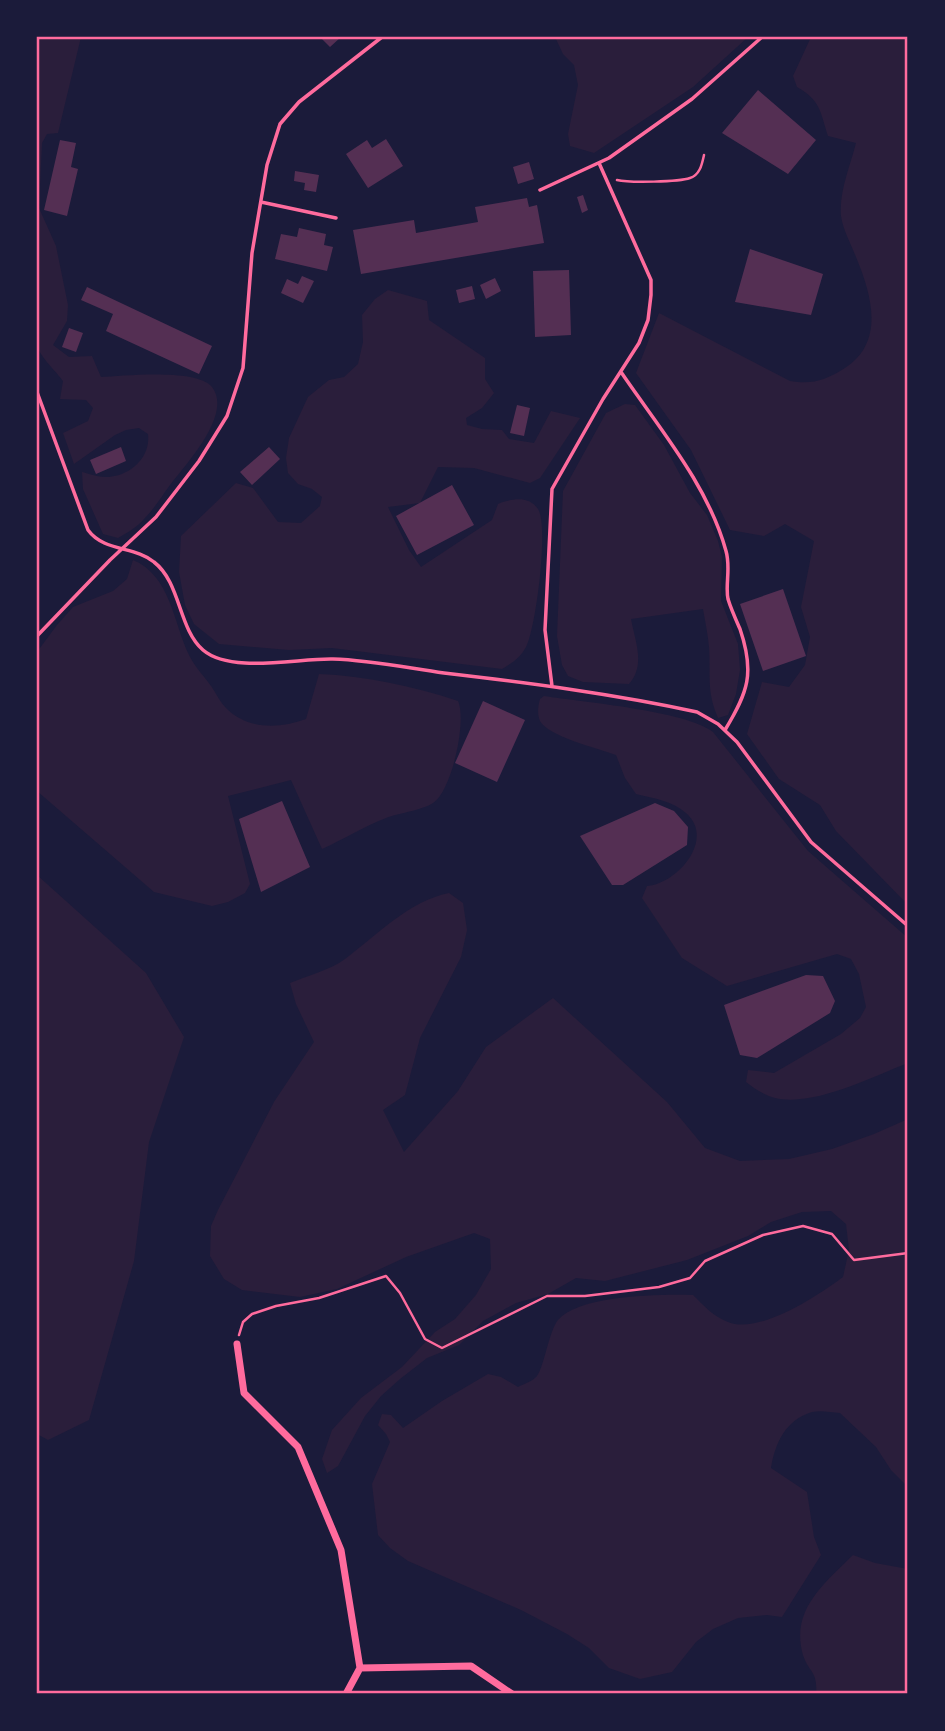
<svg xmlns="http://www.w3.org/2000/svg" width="945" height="1731" font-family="Lato,sans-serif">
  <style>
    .green { fill: #2a1e3b }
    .building { fill: #542f53 }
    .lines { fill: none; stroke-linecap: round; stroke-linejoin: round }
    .path { stroke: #ff6b9d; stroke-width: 2.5 }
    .service { stroke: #ff6b9d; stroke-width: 3.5 }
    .minor { stroke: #ff6b9d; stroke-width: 7 }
    .neatline { fill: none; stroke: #ff6b9d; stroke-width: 2.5 }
  </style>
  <rect width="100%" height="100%" fill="#1b1b3a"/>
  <path class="green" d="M37 37H81L58 133 47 134 42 143 39 208 56 246 68 305 67 321 53 345 69 357 92 356 101 377C123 376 197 368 212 387 233 414 186 464 170 485 162 496 154 509 144 519 137 527 127 533 118 538L103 534 83 489 82 472C90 474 98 477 105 477 129 477 151 458 148 434L139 428 126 430 115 435 74 464 63 433 88 421 93 408 86 400 60 399 63 381C54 369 44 361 37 347Z
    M555 37H748L693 87 594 153 570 146 568 134 578 85 574 65 563 54Z
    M811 37H908V905L836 831 820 805 779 779 747 734 762 682 789 687 805 665 810 637 801 607 814 541 785 524 764 536 730 530 691 450 636 373 659 313 790 381C812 385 826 380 845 368 886 342 871 293 856 257 851 244 843 230 841 216 839 191 850 167 856 143L828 136C820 111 821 101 797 87L793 76Z
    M388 290 427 301 429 320 485 358V379L494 393 482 408 466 418 467 425 482 429 502 430 509 439 534 443 551 411 580 418 540 478 530 483 474 468 438 467 420 503 388 507 409 550 421 567 492 520 498 504C511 499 528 495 538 509 549 525 536 628 526 647 520 658 512 663 502 669L332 648 289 650 219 644 194 624 185 605 179 572 181 536 236 483 253 488 278 522 301 523 320 506 322 497 312 489 298 484 288 473 286 458 289 438 308 397 329 380 344 377 358 364 363 342 362 315 375 299Z
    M625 404 635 405 664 445 690 493 707 515 718 541 722 557 721 601 738 644 740 670 736 694 728 715 718 718C706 691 711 675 709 647 708 635 705 621 703 609L631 619C635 641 646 665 629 684L583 682 568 676 562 665 557 636 563 491 606 413Z
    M133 560C171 576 173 622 189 655 194 666 204 676 211 686 216 693 220 702 226 708 248 730 279 729 306 719L319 674C366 676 413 686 458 701 467 720 452 791 433 803 423 810 399 813 386 818 365 826 344 839 322 849L291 780 228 796 250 884 245 893 228 902 212 906 154 892 37 791V652L57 625 73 607 113 591 127 579Z
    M544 696C582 702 687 711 713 732L808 851 908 938V1063C871 1077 814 1107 775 1098 764 1095 755 1089 746 1082L748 1070 774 1073 841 1034 860 1018 866 1007 859 974 851 959 837 954 727 986 682 958 642 898 647 886C677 884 716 839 686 813 673 801 652 798 636 794L625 778 616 755C598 748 549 737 540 721 537 714 538 706 540 699Z
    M37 875 146 973 184 1037 149 1142 134 1261 89 1420 48 1440 37 1434Z
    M449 893 463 903 467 930 461 957 420 1038 405 1095 383 1110 404 1152 458 1091 486 1047 553 998 667 1102 705 1148 740 1161 789 1159 832 1149 874 1134 908 1119V1487L891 1470 876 1447 840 1413C831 1412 820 1410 812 1412 785 1420 775 1444 771 1468L807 1492 814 1537 821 1555 782 1617 767 1615 738 1618 713 1629 696 1642 672 1672 640 1679 609 1668 589 1648 567 1634 521 1610 408 1561 390 1548 378 1535 372 1484 390 1442 386 1434 378 1425 382 1414 391 1415 403 1428 442 1401 488 1374 501 1377 518 1387C524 1384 533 1381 537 1376 544 1367 549 1331 558 1320 579 1295 662 1294 693 1295 703 1305 714 1317 728 1322 759 1335 819 1295 843 1277L849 1250 846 1224 831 1211 802 1212 771 1222 748 1236 687 1260 605 1281 576 1278 548 1294 516 1303 483 1321 459 1345 427 1358 400 1379 381 1396 365 1416 338 1466 327 1473 322 1459 332 1430 361 1398 402 1367 435 1332 455 1319 476 1295 491 1269 490 1239 474 1233 406 1257 337 1289 300 1297 242 1290 224 1279 210 1256 211 1226 218 1210 274 1102 314 1042 296 1004 290 983C307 976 330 970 345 959 377 935 409 901 449 893Z
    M853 1555 875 1563 908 1569V1694H816C818 1671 809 1673 803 1655 790 1610 824 1584 853 1555Z"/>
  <path class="building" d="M320 37H341L330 47Z
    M758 90 816 140 788 174 722 133Z
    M386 139 403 166 368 188 346 154 367 140 372 148Z
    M60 140 76 143 71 167 78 169 67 216 44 210Z
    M529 162 534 179 518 184 513 167Z
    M295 171 319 175 316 192 304 190 305 183 294 181Z
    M583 195 588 210 582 213 577 197Z
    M527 198 529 207 537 205 544 243 361 274 353 230 414 220 416 233 478 222 475 207Z
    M299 228 326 234 324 245 333 247 327 271 275 259 281 234 297 237Z
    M750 249 823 274 811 315 735 302Z
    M569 270 571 335 535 337 533 271Z
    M302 276 314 281 303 303 281 293 287 279 298 284Z
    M495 278 501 291 486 299 480 285Z
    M472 286 475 299 459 303 456 290Z
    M87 287 212 346 199 374 106 331 113 314 81 300Z
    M69 328 83 333 76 352 62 347Z
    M517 405 530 408 524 436 510 433Z
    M121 447 126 461 96 474 90 460Z
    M269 447 280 459 252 485 240 472Z
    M452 485 474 525 417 555 396 516Z
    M783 589 806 656 763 671 740 604Z
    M483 701 525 720 497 782 455 763Z
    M282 801 310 867 261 892 239 819Z
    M655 803 674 811 688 827 687 845 623 885H612L580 836Z
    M806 975 823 976 835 1001 830 1013 757 1058 740 1055 724 1005Z"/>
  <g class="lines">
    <path class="path" d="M617 180C629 183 679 182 690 178 700 175 702 164 704 155
      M239 1335 243 1322 252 1314 276 1306 319 1298 386 1276 400 1293 425 1339 442 1348 547 1296H585L659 1287 690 1278 705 1261 763 1235 803 1226 832 1234 854 1260 908 1253"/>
    <path class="service" d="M540 190 609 158 692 99 762 37
      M261 202 336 218
      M621 372C659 428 708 485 726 551 731 568 725 585 728 599 731 609 736 620 740 629 755 673 748 692 725 730
      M37 392 88 530C104 552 135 546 154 562 181 583 178 628 203 650 231 674 298 658 333 659 370 660 408 668 444 673 529 683 614 694 697 712L718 724 737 742 811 842 908 926
      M37 636 110 560 156 517 199 461 227 416 243 368 252 253 267 165 280 124 299 102 382 37
      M552 686 545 630 552 489 603 399 639 343 648 320 651 295V280L599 163"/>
    <path class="minor" d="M237 1344 244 1393 298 1447 341 1550 360 1668 346 1694
      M360 1668 471 1666 512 1694"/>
  </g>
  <rect width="945" height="1731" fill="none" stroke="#1b1b3a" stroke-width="77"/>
  <rect x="38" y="38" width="868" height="1654" class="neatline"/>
</svg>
